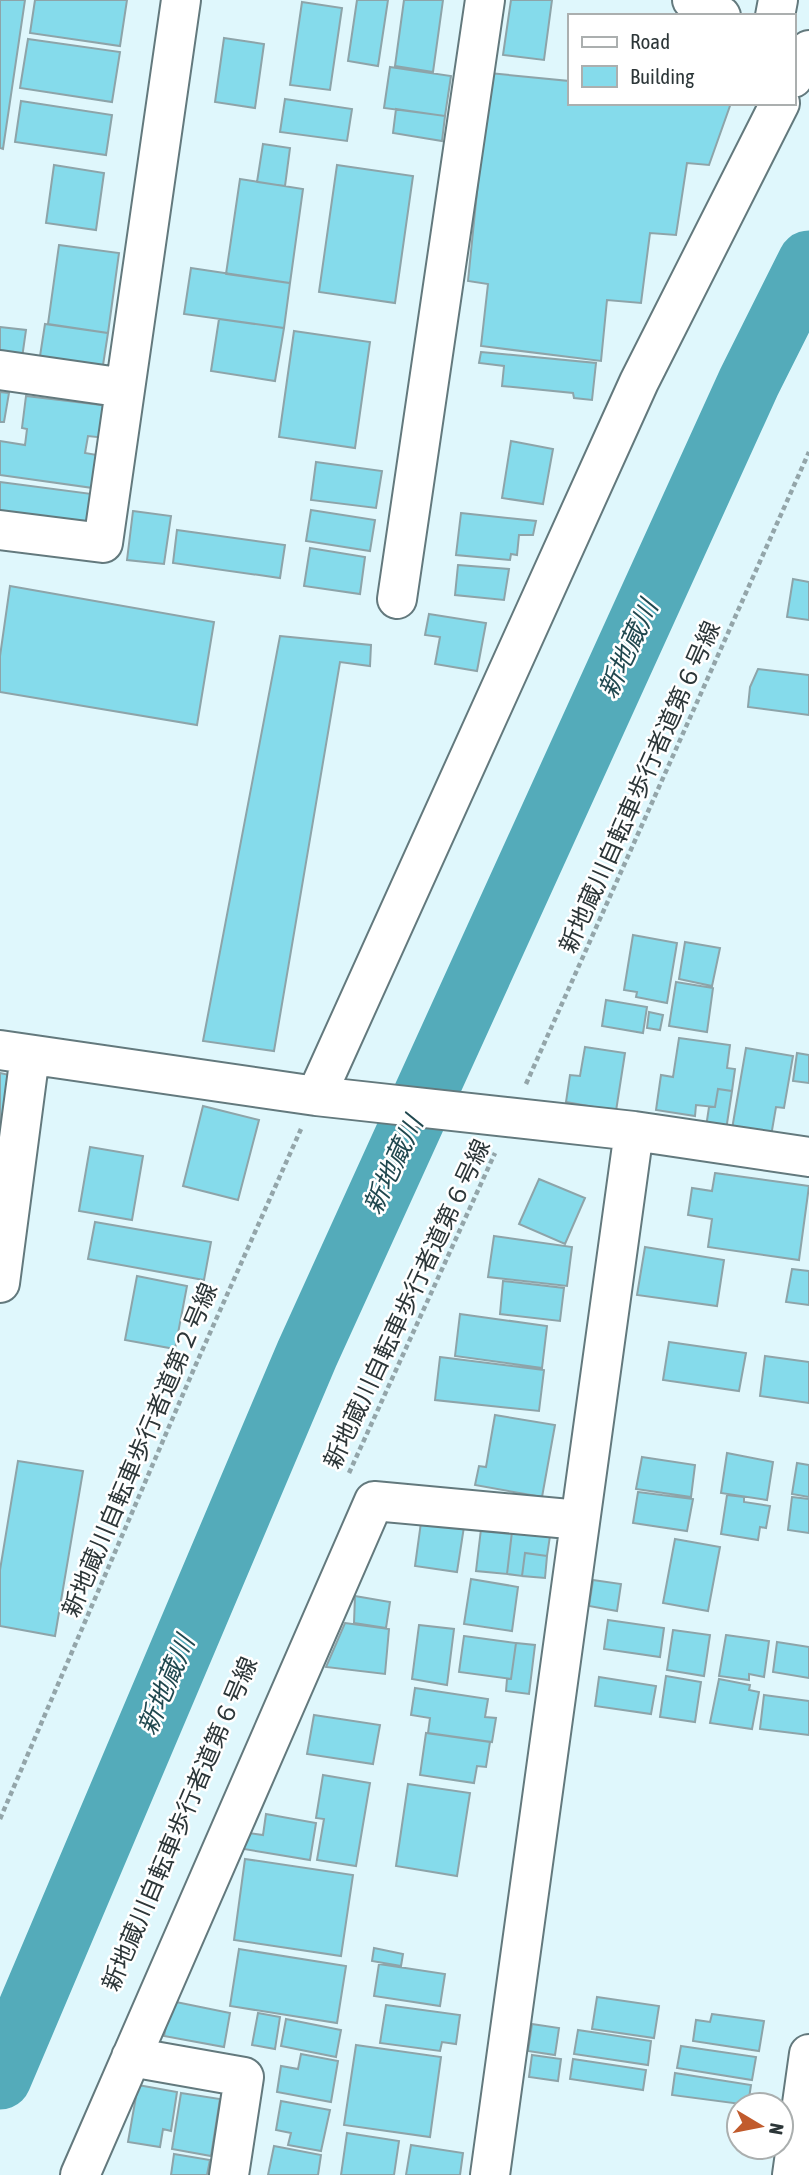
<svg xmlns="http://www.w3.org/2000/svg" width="809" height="2175" font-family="'Asap Condensed','Noto Sans JP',sans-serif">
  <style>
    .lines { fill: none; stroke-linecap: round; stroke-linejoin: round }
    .river { stroke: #54abba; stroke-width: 63 }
    .building { fill: #85dbeb; stroke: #8da4a9; stroke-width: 2 }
    .minor-casing { stroke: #63797d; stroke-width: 42 }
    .path { stroke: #93a5a9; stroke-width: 4.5; stroke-dasharray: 5 3.5; stroke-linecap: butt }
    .minor { stroke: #fff; stroke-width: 38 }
    .labels { text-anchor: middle; stroke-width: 5; stroke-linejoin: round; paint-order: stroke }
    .street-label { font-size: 24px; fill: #2c3638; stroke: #fff }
    .water-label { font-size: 26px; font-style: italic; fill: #20484f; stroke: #fff }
  </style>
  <rect width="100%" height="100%" fill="#dff7fc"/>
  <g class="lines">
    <path class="river" d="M0 2078 307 1354 749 382 809 262"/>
  </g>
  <path class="building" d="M0 0H25L3 149 0 148Z
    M35 0H127L120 46 30 33Z
    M357 0H388L378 66 348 61Z
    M404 0H443L433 72 395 66Z
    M511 0H552L544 60 503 55Z
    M302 2 342 8 330 90 290 85Z
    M224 38 264 44 255 108 215 102Z
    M28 39 120 52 112 102 20 88Z
    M390 67 451 76 445 116 384 108Z
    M489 73 569 81V103H731L709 165 687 163 676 235 650 233 641 303 607 300 601 361 481 346 488 284 468 281Z
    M285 99 352 109 347 141 280 132Z
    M21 101 112 115 106 155 15 142Z
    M396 109 445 116 442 141 393 133Z
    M263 144 290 148 285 186 257 182Z
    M54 165 104 173 96 230 46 223Z
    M337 165 413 176 395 303 319 292Z
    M240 179 303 189 290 283 226 274Z
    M59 245 119 253 108 333 48 324Z
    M191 268 290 283 284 328 184 314Z
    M219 319 284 328 275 381 211 371Z
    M45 324 108 333 101 378 38 369Z
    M0 327 26 330 21 365 0 362Z
    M294 331 370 342 355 448 279 437Z
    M481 352 596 363 592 400 574 398 573 393 502 386 504 366 479 363Z
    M0 392 9 393 4 422H0Z
    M26 396 110 406 106 438 88 436 85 453 97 455 93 488 0 475V441L25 445 27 429 22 428Z
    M511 441 553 449 543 504 502 498Z
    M316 462 382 471 376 508 311 500Z
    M0 482 92 494 86 535 0 523Z
    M311 510 375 520 370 551 306 541Z
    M133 511 171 516 164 564 127 560Z
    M461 513 536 521 533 535H519L517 555 511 554 510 560 456 555Z
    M177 530 285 545 280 578 173 563Z
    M310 548 365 557 360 594 304 586Z
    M458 565 509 569 504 600 455 595Z
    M793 579 809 582V620L787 617Z
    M10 586 214 622 197 725 0 692V656Z
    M429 614 486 623 477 671 435 664 440 637 425 635Z
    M280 636 371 645 370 666 340 662 274 1051 203 1041Z
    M758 669 809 675V715L748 707 750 687Z
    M633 935 677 943 667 1003 636 997 637 992 624 990Z
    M685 942 720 948 712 986 679 979Z
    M676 982 713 988 707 1032 669 1026Z
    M606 1000 647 1007 643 1033 602 1026Z
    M649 1012 663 1015 660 1030 647 1028Z
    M679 1038 730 1045 727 1068 735 1069 732 1091 718 1089 715 1107 696 1105 695 1116 656 1110 661 1075 673 1077Z
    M585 1047 625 1053 616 1111 566 1102 570 1075 580 1076Z
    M746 1048 793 1056 784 1108 776 1107 771 1136 732 1129Z
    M797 1053 809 1055V1083L793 1081Z
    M0 1073 18 1077 0 1143Z
    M718 1089 732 1091 726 1130 706 1127 709 1107H715Z
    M203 1106 259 1120 238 1200 183 1186Z
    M90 1147 143 1156 132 1220 79 1211Z
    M715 1173 809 1186 799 1260 708 1247 712 1219 688 1215 692 1188 712 1191Z
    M539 1179 585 1198 565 1244 519 1224Z
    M95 1222 211 1242 204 1280 88 1259Z
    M494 1236 572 1247 567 1286 488 1277Z
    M645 1247 724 1260 717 1306 637 1295Z
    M792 1269 809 1271V1305L786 1302Z
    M137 1276 187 1286 175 1349 125 1340Z
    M503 1281 564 1288 560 1321 500 1314Z
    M460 1314 547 1326 542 1368 455 1356Z
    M669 1342 746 1353 739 1391 663 1380Z
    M765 1356 809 1362V1403L760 1396Z
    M440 1357 544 1370 539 1411 435 1400Z
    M495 1415 555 1425 542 1497 475 1485 479 1466 486 1467Z
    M727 1453 773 1462 767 1500 721 1493Z
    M642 1457 695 1465 691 1497 636 1489Z
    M18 1461 83 1471 55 1636 0 1626V1570Z
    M797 1463 809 1465V1497L792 1494Z
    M638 1492 693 1499 687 1531 633 1523Z
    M727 1495 744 1497V1502L770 1506 766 1528 760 1527 758 1540 721 1534Z
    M792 1497 809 1499V1533L788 1530Z
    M422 1515 465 1520 457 1572 415 1566Z
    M513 1523 550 1536 547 1556 525 1553 522 1576 507 1574Z
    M481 1529 512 1532 507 1574 476 1571Z
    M675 1539 720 1547 708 1611 663 1603Z
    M525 1553 547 1556 545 1578 522 1576Z
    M471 1579 518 1587 512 1631 464 1624Z
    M593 1580 621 1584 617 1611 589 1606Z
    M355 1596 390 1602 386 1628 354 1623Z
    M608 1620 664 1628 660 1657 604 1649Z
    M345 1623 389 1629 385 1674 326 1667Z
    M419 1625 454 1629 447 1685 412 1679Z
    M673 1630 710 1635 704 1676 667 1670Z
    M726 1635 769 1641 764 1677 749 1674V1680L719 1676Z
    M464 1636 516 1643 511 1679 459 1672Z
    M777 1642 809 1647V1678L773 1672Z
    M516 1643 535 1645 529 1694 506 1691 507 1679H511Z
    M666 1676 701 1682 695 1722 660 1717Z
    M599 1677 656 1686 651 1714 595 1706Z
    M719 1679 750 1685 749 1690 759 1692 752 1729 710 1723Z
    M415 1688 488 1699 485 1717 496 1718 492 1742 428 1733 430 1718 411 1715Z
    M764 1695 809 1701V1735L760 1729Z
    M314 1715 380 1725 373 1764 307 1754Z
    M426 1733 490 1742 486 1767 477 1766 474 1783 420 1775Z
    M323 1775 370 1783 356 1866 317 1860 324 1819 316 1818Z
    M408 1784 470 1793 457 1876 396 1866Z
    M266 1814 316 1823 310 1860 238 1848 241 1832 263 1835Z
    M245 1859 353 1875 341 1956 234 1940Z
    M374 1948 403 1954 401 1966 372 1961Z
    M239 1949 346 1966 337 2023 230 2006Z
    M379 1964 445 1974 440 2006 374 1996Z
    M597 1997 659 2006 654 2038 592 2029Z
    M171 2001 230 2013 224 2047 164 2036Z
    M386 2005 460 2015 456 2044 442 2042 440 2051 380 2043Z
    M258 2013 280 2017 275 2049 252 2045Z
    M712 2014 764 2021 759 2051 693 2041 696 2020 710 2022Z
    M286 2019 341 2030 336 2057 281 2046Z
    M532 2024 559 2028 555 2055 528 2051Z
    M578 2030 651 2041 648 2065 574 2054Z
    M356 2045 441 2057 430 2137 344 2125Z
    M681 2046 756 2057 752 2080 677 2068Z
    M301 2054 338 2061 331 2102 277 2092 281 2066 298 2069Z
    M532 2055 561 2059 558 2081 529 2077Z
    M573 2059 646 2070 643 2090 570 2079Z
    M675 2073 751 2085 748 2105 672 2095Z
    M138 2085 177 2092 171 2131 163 2129 160 2147 128 2142Z
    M181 2093 220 2099 211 2156 172 2149Z
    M281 2101 330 2110 321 2151 288 2145 291 2133 276 2130Z
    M347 2133 399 2141 394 2175H341Z
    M411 2145 463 2153 460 2175H406Z
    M274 2146 321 2155 318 2175H268Z
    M174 2154 210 2160 207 2175H171Z"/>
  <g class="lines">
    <g class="minor-casing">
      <path id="minor" d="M692 0 721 16
        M775 16 778 0
        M793 78 809 50
        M0 370 125 388
        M0 530 103 543 181 0
        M397 599 485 0
        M0 1050 316 1096 634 1131 809 1157
        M316 1096 639 382 780 103
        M0 1283 30 1055
        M131 2057 244 2077 229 2175
        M80 2175 374 1501 580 1520
        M490 2175 634 1131
        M792 2175 809 2054"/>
    </g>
    <path class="path" d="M526 1084 809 452
      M349 1473 495 1153
      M0 1819 193 1371 301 1129"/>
    <use href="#minor" class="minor"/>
  </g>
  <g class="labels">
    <g class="street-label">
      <text transform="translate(640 787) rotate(-66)" y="8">新地蔵川自転車歩行者道第６号線</text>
      <text transform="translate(407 1304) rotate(-65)" y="8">新地蔵川自転車歩行者道第６号線</text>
      <text transform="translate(140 1450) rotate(-67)" y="8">新地蔵川自転車歩行者道第２号線</text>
      <text transform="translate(180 1824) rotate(-67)" y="8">新地蔵川自転車歩行者道第６号線</text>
    </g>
    <g class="water-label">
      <text transform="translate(628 649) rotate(-65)" y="9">新地蔵川</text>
      <text transform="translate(393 1165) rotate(-65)" y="9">新地蔵川</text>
      <text transform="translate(166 1685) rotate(-67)" y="9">新地蔵川</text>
    </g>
  </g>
  <rect x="568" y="14" width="228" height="91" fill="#ffffff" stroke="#abafaf" stroke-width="2"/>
  <rect x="582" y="37" width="35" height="10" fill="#ffffff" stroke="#abafaf" stroke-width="2"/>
  <text x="630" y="49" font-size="21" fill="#2c3638">Road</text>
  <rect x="582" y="66" width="35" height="21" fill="#85dbeb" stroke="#abafaf" stroke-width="2"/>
  <text x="630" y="84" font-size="21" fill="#2c3638">Building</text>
  <g transform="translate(760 2126) rotate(100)"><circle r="33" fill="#ffffff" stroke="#abafaf" stroke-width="2"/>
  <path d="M0-5L12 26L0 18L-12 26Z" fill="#c15b2d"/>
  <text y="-10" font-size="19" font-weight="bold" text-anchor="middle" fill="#2c3638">N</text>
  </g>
</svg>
